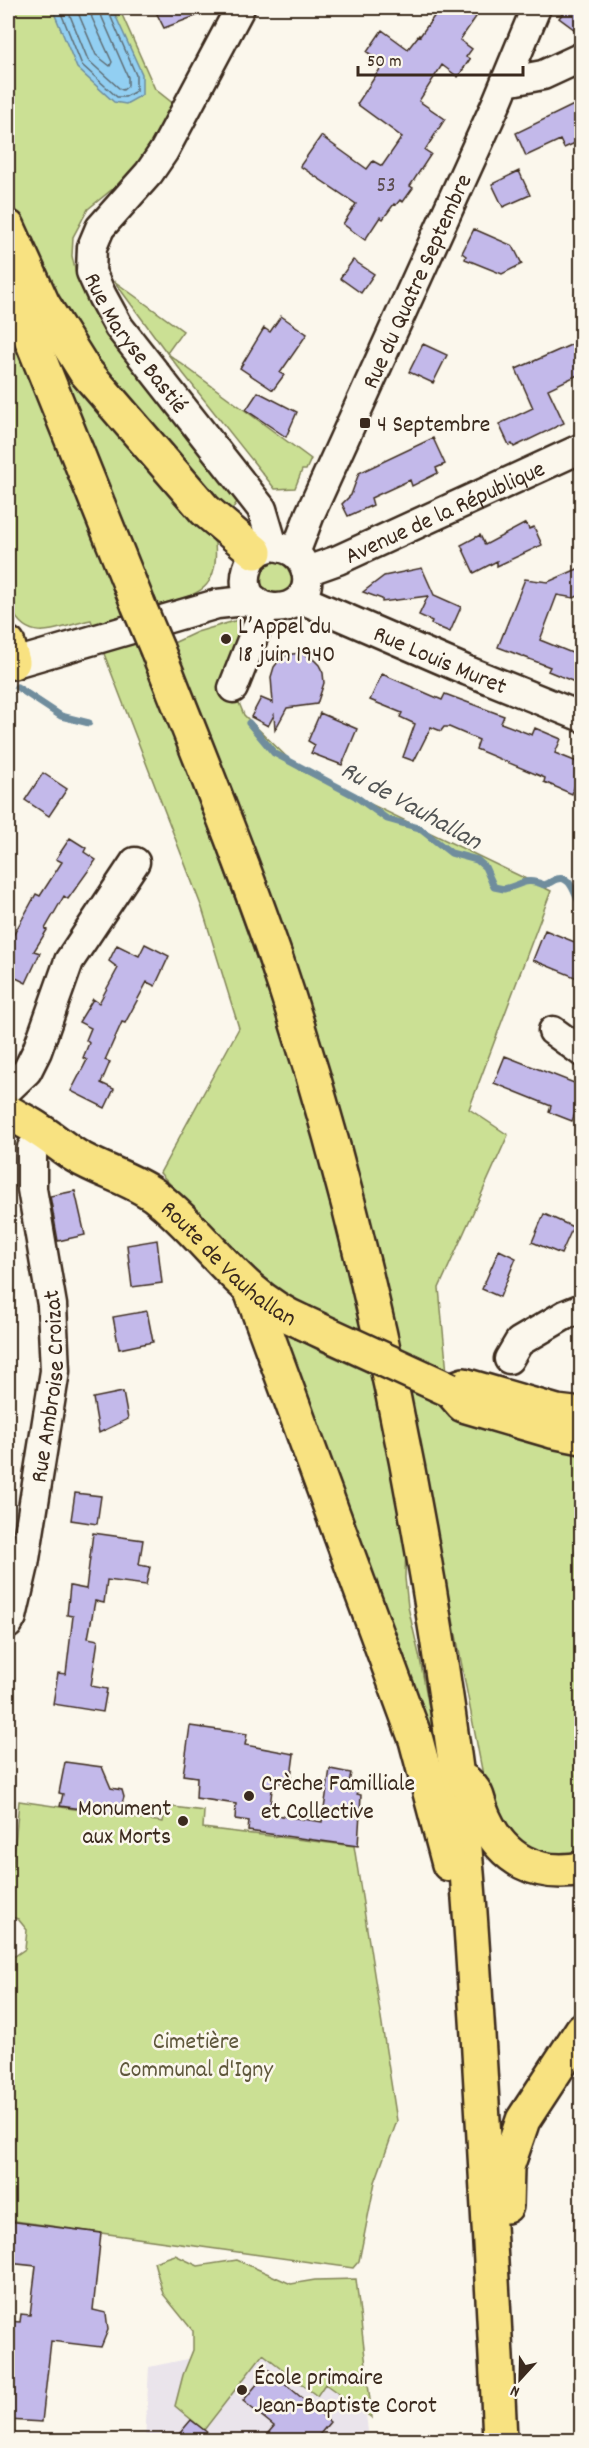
<svg xmlns="http://www.w3.org/2000/svg" width="589" height="2448" font-family="Dekko,sans-serif">
  <style>
    .built { fill: #eae4eb }
    .green { fill: #cbe094; stroke: #838559; stroke-width: 1.5 }
    .water { fill: #92cff2; stroke: #6f8d9d; stroke-width: 1.5 }
    .lines { fill: none; stroke-linecap: round; stroke-linejoin: round }
    .shore { stroke: #5e6c73; stroke-width: 1.5 }
    .stream { stroke: #6f8d9d; stroke-width: 7 }
    .building { fill: #c3b9ea; stroke: #3b2a1e; stroke-width: 1.5 }
    .minor-casing { stroke: #3b2a1e; stroke-width: 33 }
    .major-casing { stroke: #3b2a1e; stroke-width: 38 }
    .minor { stroke: #fbf7ec; stroke-width: 28 }
    .major { stroke: #f8e281; stroke-width: 33 }
    .major-bridge-casing { stroke: #3b2a1e; stroke-width: 38; stroke-linecap: butt }
    .major-bridge { stroke: #f8e281; stroke-width: 33 }
    .poi-dot { fill: #3b2a1e; stroke: #fbf7ec; stroke-width: 2 }
    .labels { text-anchor: middle; stroke-width: 5; stroke-linejoin: round; paint-order: stroke }
    .number-label { font-size: 21px; fill: #5d4e51 }
    .street-label { font-size: 24px; fill: #3b2a1e; stroke: #fbf7ec }
    .poi-label { font-size: 24px; fill: #3b2a1e; stroke: #fbf7ec; text-anchor: start }
    .park-label { font-size: 24px; fill: #5f583c; stroke: #fbf7ec }
    .water-label { font-size: 26px; font-style: italic; fill: #515353; stroke: #fbf7ec }
  </style>
  <rect width="100%" height="100%" fill="#fbf7ec"/>
  <filter id="ink" filterUnits="userSpaceOnUse"><feTurbulence type="fractalNoise" baseFrequency=".0167" numOctaves="2"/><feDisplacementMap in="SourceGraphic" scale="12" xChannelSelector="R" yChannelSelector="G"/><feConvolveMatrix kernelMatrix="1 2 1 2 8 2 1 2 1" color-interpolation-filters="sRGB"/></filter>
  <g filter="url(#ink)">
    <path class="built" d="M278 2340 366 2414 369 2440H145L149 2367Z"/>
    <path class="green" d="M8 8H119L155 89 175 105 131 174 88 209 73 237 72 256 76 274 86 295 162 402 237 502 227 517 92 367 8 215Z
      M114 281 183 331 167 353 311 459 306 470H302L295 488 275 489 167 353Z
      M8 322C102 557 200 790 281 1030 315 1130 339 1235 365 1338L307 1310 249 1271 160 1173 239 1028 202 908 91 620C56 627 27 648 9 604Z
      M43 334 215 543C220 596 192 595 150 607Z
      M260 553 291 565 294 590 266 600 253 563Z
      M241 619 245 620 233 688 244 715 300 770 551 891 469 1109 508 1135 439 1288 447 1373 398 1352 165 647 197 632Z
      M275 1327 320 1351 378 1377 406 1541 405 1578 408 1607 420 1659 444 1787Z
      M409 1391 454 1410 581 1450V1859L519 1848 487 1796Z
      M19 1801 163 1822 166 1806 204 1811 203 1828 354 1846 397 2121 375 2182 359 2261 353 2268 8 2220V1955L15 1956 25 1949 27 1930 18 1919 8 1916Z
      M175 2255 198 2266 237 2260 291 2284 315 2280 356 2279 372 2418 325 2384 317 2396 263 2354 204 2430 175 2406 183 2375 193 2350V2331L163 2294 154 2262Z
      M541 2432 581 2436V2440H541Z"/>
    <path class="water" d="M52 8H112L142 74V95L126 104 114 102 77 68Z"/>
    <g class="lines">
      <path class="shore" d="M59 8 82 65 117 97H125L136 91V75L107 8
        M67 8 88 60 120 89 123 90 128 86V77L101 15 99 8
        M76 8 96 55 110 66 112 62 92 18 90 8"/>
      <path class="stream" d="M17 687 61 716 89 723
        M249 723 274 753 355 796 387 819 419 828 451 853 477 860 485 867 494 887 504 889C522 885 525 877 544 885 550 884 552 880 557 879 573 875 574 898 582 906"/>
    </g>
    <path class="building" d="M154 8H214V9L164 28Z
      M440 8H465L476 17 460 40 472 49 466 57 470 59 458 77 442 65 419 101 445 119 425 150 431 154 410 186 413 188 403 202 400 200 396 205 394 204 383 219 380 217 365 240 343 224 356 204 300 166 321 136 367 169 373 161 382 166 402 137 357 104 384 63 367 52 382 30 408 49 419 35 420 36Z
      M567 8H582V35L559 18Z
      M582 101V140L564 148 560 140 526 156 516 133Z
      M519 171 530 195 503 207 492 184Z
      M474 229 513 246 522 264 502 274 465 259 466 256 462 253Z
      M353 260 374 274 361 293 340 278Z
      M281 316 307 334 280 373 284 375 273 390 240 368 264 328 270 332Z
      M582 340V373L548 389 564 423 514 447 512 444 509 445 499 424 533 408 516 369Z
      M423 344 447 355 433 383 409 372Z
      M258 392 297 412 286 437 246 410Z
      M433 438 445 464 436 468 438 473 412 486 410 480 371 498 373 505 348 516 342 504 351 495 359 473Z
      M526 523 529 529 534 527 542 545 497 566V561L474 573 461 545 480 535 485 545Z
      M582 567V594L574 598 557 595 540 640 582 657V670L577 683 548 671 550 667 498 647 525 579 548 582Z
      M422 568 434 595 461 607 450 632 431 624 432 621 419 615 428 596 382 602V599L363 592 384 576Z
      M301 653 311 657 319 665 323 673 324 683 317 704 287 708 275 730 274 715 268 726 251 717 261 698 273 703 271 677 274 667 281 658 292 654Z
      M382 674 442 700 445 694 504 716 501 723 532 735 535 728 561 739 555 753 582 764 572 794 544 782 545 778 476 749 479 740 449 727H444L441 731 431 727 414 761 403 757 415 724 400 717 402 713 370 700Z
      M320 713 357 729 342 765 311 753 315 745 308 741Z
      M43 773 67 789 49 816 25 800Z
      M70 838 86 848 84 852 96 860 68 899 64 896 45 929 47 930 34 951 40 953 26 983 8 974V945L36 894 40 896 62 862 56 859Z
      M545 930 582 945V980L533 960Z
      M145 944 169 956 155 986 147 982 125 1023 122 1022 105 1060 110 1062 101 1083 114 1089 105 1108 71 1091 87 1060 83 1058 89 1043 86 1040 91 1028 79 1022 93 999 99 1003 118 968 109 961 117 945 139 956Z
      M505 1056 582 1086V1113L576 1111 572 1121 549 1112 551 1106 494 1083Z
      M75 1191 85 1235 58 1241 50 1196Z
      M544 1214 573 1227 561 1254 532 1242Z
      M157 1240 162 1283 132 1287 127 1245Z
      M499 1250 516 1258 500 1297 482 1289Z
      M147 1311 153 1342 119 1349 113 1317Z
      M123 1392 128 1419 99 1433 93 1398Z
      M75 1493 101 1496 97 1524 71 1520Z
      M93 1533 143 1540 139 1565 150 1567 146 1585 107 1580 104 1603 95 1601 88 1638 98 1640 91 1686 107 1689 103 1712 53 1704 58 1673 66 1674 73 1616 67 1615 70 1586 86 1589Z
      M190 1726 247 1734 245 1745 294 1754 290 1784 273 1782 269 1814 322 1822 330 1769 351 1773 349 1782 358 1789 357 1794 361 1795 358 1846 248 1831 249 1821 235 1819 236 1804 196 1798 197 1777 183 1775Z
      M65 1762 102 1767 111 1788 122 1790 124 1797 119 1814 60 1806 63 1794 59 1793Z
      M8 2221 101 2233 93 2310 106 2313 108 2330 101 2347 51 2341 42 2422 8 2420V2321L20 2322 21 2314 30 2315 36 2266 8 2263Z
      M269 2370 330 2422 315 2440H262L274 2426 243 2401Z
      M191 2420 217 2440H174Z"/>
    <g class="lines">
      <g class="minor-casing">
        <g id="minor">
          <path id="s1" d="M240 8 164 151 149 173 100 228 92 247 91 272 102 296 119 327 262 509 273 546"/>
          <path d="M506 82 543 75 582 57"/>
          <path d="M273 546C288 548 300 553 305 568 324 624 214 623 255 552Z"/>
          <path id="s2" d="M295 553 310 514 497 102 536 8"/>
          <path id="s3" d="M307 571 338 560 582 448"/>
          <path id="s4" d="M301 599 468 671 582 717"/>
          <path d="M8 665 217 604 255 600"/>
          <path d="M233 688 265 607"/>
          <path d="M553 1031 582 1052"/>
          <path d="M8 1089 27 1071 37 1051 69 961 135 862"/>
          <path d="M509 1359 519 1342 565 1315 582 1308"/>
          <path id="s5" d="M8 1624 12 1617 24 1565 55 1371 52 1305 32 1189V1148"/>
        </g>
      </g>
      <g class="major-casing">
        <g id="major">
          <path d="M8 227 43 304 85 371 205 510 255 552"/>
          <path d="M8 281 138 604"/>
          <path d="M8 644 13 662"/>
          <path d="M157 649C198 752 240 855 276 959 364 1221 420 1495 456 1769 468 1857 472 1946 478 2035 486 2170 494 2305 500 2440"/>
          <path id="s6" d="M8 1112C18 1118 29 1123 39 1130 52 1138 63 1148 76 1156 101 1171 130 1178 154 1195 206 1235 239 1296 302 1322"/>
          <path d="M251 1291 416 1740 449 1864"/>
          <path d="M582 1415 557 1412 464 1385 450 1390 463 1405 552 1431 582 1437"/>
          <path d="M466 1782C481 1796 476 1801 484 1818 503 1860 536 1877 582 1869"/>
          <path d="M506 2206 507 2167 523 2120 582 2030"/>
        </g>
      </g>
      <use href="#minor" class="minor"/>
      <use href="#major" class="major"/>
      <g class="major-bridge-casing">
        <path id="major-bridge" d="M138 604 157 649
          M302 1322 450 1390"/>
      </g>
      <use href="#major-bridge" class="major-bridge"/>
    </g>
  </g>
  <g class="poi-dot">
    <rect x="359" y="417" width="12" height="12" rx="3"/>
    <circle cx="226" cy="639" r="6"/>
    <circle cx="249" cy="1796" r="6"/>
    <circle cx="183" cy="1821" r="6"/>
    <circle cx="242" cy="2390" r="6"/>
  </g>
  <g class="labels">
    <g class="number-label">
      <text x="386" y="191">53</text>
    </g>
    <g class="street-label">
      <text dy="8" stroke="none"><textPath href="#s2" startOffset="298">Rue du Quatre Septembre</textPath></text>
      <text dy="8" stroke="none"><textPath href="#s1" startOffset="392">Rue Maryse Bastié</textPath></text>
      <text dy="8" stroke="none"><textPath href="#s3" startOffset="150">Avenue de la République</textPath></text>
      <text dy="8" stroke="none"><textPath href="#s4" startOffset="152">Rue Louis Muret</textPath></text>
      <text dy="8" stroke="none"><textPath href="#s6" startOffset="270">Route de Vauhallan</textPath></text>
      <text dy="8" stroke="none"><textPath href="#s5" startOffset="242">Rue Ambroise Croizat</textPath></text>
    </g>
    <g class="poi-label">
      <text x="377" y="431">4 Septembre</text>
      <text x="238" y="633">L’Appel du<tspan x="238" dy="28">18 juin 1940</tspan></text>
      <text x="261" y="1790">Crèche Familliale<tspan x="261" dy="28">et Collective</tspan></text>
      <text x="171" y="1815" text-anchor="end">Monument<tspan x="171" dy="28">aux Morts</tspan></text>
      <text x="254" y="2384">École primaire<tspan x="254" dy="28">Jean-Baptiste Corot</tspan></text>
    </g>
    <g class="park-label">
      <text x="196" y="2048">Cimetière<tspan x="196" dy="28">Communal d'Igny</tspan></text>
    </g>
    <g class="water-label">
      <text transform="translate(412 804) rotate(29)" y="9">Ru de Vauhallan</text>
    </g>
  </g>
  <rect width="589" height="2448" fill="none" stroke="#fbf7ec" stroke-width="30"/>
  <rect x="15" y="15" width="559" height="2418" fill="none" stroke="#3b2a1e" stroke-width="2" filter="url(#ink)"/>
  <g transform="translate(520 2379) rotate(202)" stroke="#fbf7ec" stroke-width="4.5" paint-order="stroke">
  <path d="M0-4.5L10 22L0 15L-10 22Z" fill="#3b2a1e"/>
  <text y="-9" font-size="16" font-weight="bold" text-anchor="middle" fill="#3b2a1e">N</text>
  </g>
  <path d="M358 66v9h165v-9" fill="none" stroke="#3b2a1e" stroke-width="3"/>
  <text x="367" y="66" font-size="18" fill="#3b2a1e" stroke="#fbf7ec" stroke-width="4.5" paint-order="stroke">50 m</text>
</svg>
